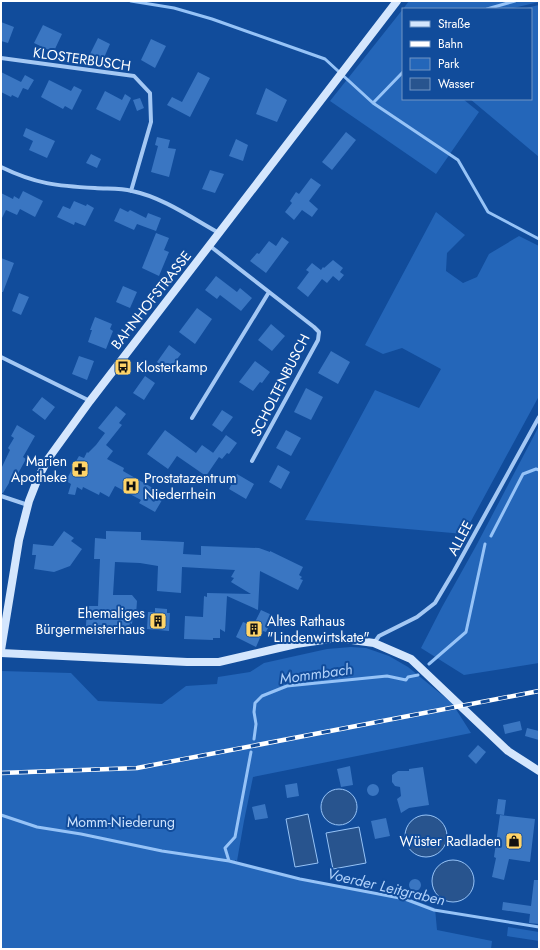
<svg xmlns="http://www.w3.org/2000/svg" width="540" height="950" font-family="Jost,sans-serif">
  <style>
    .green { fill: #2466b9 }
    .water { fill: #28548e; stroke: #96c3f7 }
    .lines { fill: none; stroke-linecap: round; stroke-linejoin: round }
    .stream { stroke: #96c3f7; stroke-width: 3 }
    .building { fill: #3a76c2 }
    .street { stroke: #a4c8f4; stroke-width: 4 }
    .secondary { stroke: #d4e6fd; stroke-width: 8 }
    .rail-casing { stroke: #fff; stroke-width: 4.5 }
    .rail { stroke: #114c9b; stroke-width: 3; stroke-dasharray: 9; stroke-linecap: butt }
    .labels { text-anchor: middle; stroke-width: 4; stroke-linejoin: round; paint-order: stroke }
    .street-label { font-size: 14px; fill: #fff; stroke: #114c9b }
    .poi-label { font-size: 14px; fill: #fff; stroke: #114c9b; text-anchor: start }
    .park-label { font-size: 14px; fill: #cde3fe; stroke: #114c9b }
    .water-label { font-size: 15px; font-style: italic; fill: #b1d2fb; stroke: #114c9b }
  </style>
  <rect width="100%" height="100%" fill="#114c9b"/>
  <path class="green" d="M409 1H484L485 2H539L509 9H403Z
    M539 5V157L470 99H531V9H522Z
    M403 9V99H463L479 112 436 174 330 101Z
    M436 212 465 235 447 253 446 271 463 283 477 277 489 254 519 236 539 246V396L464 534 305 520 375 390 419 408 441 369 402 348 383 354 365 345Z
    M539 426V663L464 675 421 648 442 607 476 546Z
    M351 647 366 648 389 656 408 667 452 703 471 733 253 777 244 821 237 861 235 860V863L307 881 411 899 435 908 437 930 492 941 491 949H1V671L71 673 98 701 162 704 186 686 217 684 218 677 250 672 264 663 327 649Z
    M508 927 539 932V941L507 936Z"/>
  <path class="water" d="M321 807a18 18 0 1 1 36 0a18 18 0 1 1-36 0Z
    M308 814 318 863 295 867 286 819Z
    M405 836a21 21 0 1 1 42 0a21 21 0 1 1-42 0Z
    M359 827 366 863 333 869 326 833Z
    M432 881a21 21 0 1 1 42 0a21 21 0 1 1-42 0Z"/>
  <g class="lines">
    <path class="stream" d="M131 1 174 8 212 19 325 59 373 103 458 160 488 212 539 239
      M487 9 515 1
      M373 103 403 72
      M491 536 523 474 536 469 539 470
      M429 664 466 632 485 544
      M254 739 256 724 254 712 255 703 262 696 287 686 387 676 406 680 408 677 418 675
      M1 815 37 827 81 834 162 851 229 861 300 879 405 899 434 910 539 927
      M229 861 225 848 235 837 251 752"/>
  </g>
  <path class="building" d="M1 22 14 27 8 43 1 41Z
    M43 25 62 34 55 49 53 48 51 51 34 43Z
    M98 38 110 44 103 60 90 54Z
    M151 39 166 46 155 68 141 60Z
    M1 72 21 82 25 75 34 80 28 90 23 88 18 98 12 95 11 97 1 92Z
    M198 72 210 78 190 117 167 105 172 97 182 102Z
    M49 80 71 91 74 86 82 90 72 110 65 106 63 109 41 97Z
    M266 88 287 100 277 122 256 114Z
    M105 91 122 100 125 94 131 98 120 121 96 109Z
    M140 98 144 108 137 111 133 100Z
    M26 128 55 141 47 158 29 150 33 141 23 136Z
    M346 132 356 140 332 170 322 162Z
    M157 137 170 140 168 148 176 149 169 177 151 172 158 146 155 145Z
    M236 139 248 145 243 161 229 156Z
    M91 154 101 159 97 168 86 163Z
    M210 170 224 174 215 193 202 189Z
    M311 178 321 185 309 201 318 209 312 217 302 210 294 220 285 212 292 203 290 201 296 192 299 194Z
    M23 191 43 201 35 217 20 209 17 215 6 210 1 220V193L13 199 14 196 19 199Z
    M74 201 86 206 87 204 94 208 85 226 75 222 74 225 57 217 63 206 70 209Z
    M120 208 128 212 130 210 146 218 148 213 161 218 156 231 137 224 134 230 114 221Z
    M156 233 169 238 164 250 169 252 159 276 142 268Z
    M282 237 289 242 266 273 250 261 257 253 259 254 269 241 276 246Z
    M1 258 14 263 3 292H1Z
    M333 260 343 268 340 272 344 275 339 281 333 276 327 283 322 279 308 297 297 288 309 272 306 270 312 263 321 270 323 267 324 268Z
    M216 276 237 292 240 288 252 298 241 311 220 295 217 299 205 290Z
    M123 286 137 292 130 308 116 302Z
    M19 293 29 297 21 315 12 311Z
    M197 308 212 319 195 344 179 332Z
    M95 317 112 324 110 329 113 331 106 349 88 342 92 330H90Z
    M271 324 285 336 272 351 258 340Z
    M169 345 181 354 168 371 157 362Z
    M331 351 350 362 338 384 318 373Z
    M79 356 94 361 87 380 72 374Z
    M255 361 270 372 262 383 260 382 253 391 239 382Z
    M145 376 155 383 144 400 133 393Z
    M306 388 323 397 311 420 294 412Z
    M42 397 55 407 45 420 32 410Z
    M116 406 126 414 119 423 122 425 106 445 113 451 107 459 124 468 123 471 165 495 155 512 139 503 141 500 115 486 109 497 100 492 99 495 83 487 82 490 77 487 75 495 68 494 71 484 66 481 75 463 79 456 84 458 87 452 88 453 96 445 105 433 98 428Z
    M222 410 233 417 222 432 212 425Z
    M17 425 35 436 23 457 26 459 15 479 12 478 3 493H1V469L10 450 8 448 14 438 11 436Z
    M165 430 196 453 202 445 219 457 206 476 177 456 168 469 147 454Z
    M286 430 301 438 291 456 276 448Z
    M226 435 237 443 229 454 227 453 222 459 213 453Z
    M278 465 290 472 281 489 269 482Z
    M237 474 254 484 246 499 229 489Z
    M64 531 74 538 71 541 82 549 70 566 54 572 34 569 36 555H32L33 544 53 546Z
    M106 531 141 532V540L184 542 183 554 201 555V546L259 548 270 552V551L303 567 299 575 302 577 300 579 303 580 298 590 260 571 258 610 227 596 225 632 220 629V638H213V640L184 639 185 616 203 617 204 596 207 597V593L251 594 231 582 234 578 231 577 235 570 182 567 181 593 157 591 158 566 140 563 115 562 113 595H132L137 601 136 615H133L132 624 130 623 129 627H116V629L100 628V626H86L87 606H98L100 559H94L95 538 106 539Z
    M155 608 167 609V613H170L169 631 147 629 148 612H155Z
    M261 610 274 616 266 632 263 631 256 647 236 637 243 622 253 626Z
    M520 721 522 730 505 734 503 725Z
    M527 728 539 731V740L525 736Z
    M478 745 486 752 476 764 468 756Z
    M350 766 353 785 341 787 337 769Z
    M423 767 429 805 409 808 401 813 397 799 401 796 400 787 395 786 392 782V775L398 771H409V769Z
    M297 783 299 796 287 798 285 785Z
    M367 790a6 6 0 1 1 12 0a6 6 0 1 1-12 0Z
    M498 799 506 800 504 815 496 814Z
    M265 804 268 818 255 820 252 807Z
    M500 815 535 819 530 862 509 859 504 880 492 877 496 858 494 857Z
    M386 818 390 836 375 839 371 821Z
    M409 885a6 6 0 1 1 12 0a6 6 0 1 1-12 0Z
    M534 880H539V924L529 923 530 914 502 910 503 902 531 906Z"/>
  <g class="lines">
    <path class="street" d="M1 58 134 76 150 93 151 122 131 191
      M1 167C36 184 57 186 95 188 107 189 120 188 132 191 162 197 192 218 219 233
      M210 246 314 327 319 332 318 340 252 461
      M1 357 90 401
      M192 418 269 292
      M1 496 28 505
      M374 643 379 636 417 617 435 603 454 571 539 417"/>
    <path class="secondary" d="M1 650 19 540 29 501 38 478 48 459 90 401 397 1
      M1 653 187 662H219L296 644 337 638 374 643 411 659 508 751 539 771"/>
    <g class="rail-casing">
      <path id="rail" d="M1 773 137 768 539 691"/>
    </g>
    <use href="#rail" class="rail"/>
  </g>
  <defs>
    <g id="bus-square" transform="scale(0.9)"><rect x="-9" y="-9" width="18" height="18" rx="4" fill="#ffd468" stroke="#114c9b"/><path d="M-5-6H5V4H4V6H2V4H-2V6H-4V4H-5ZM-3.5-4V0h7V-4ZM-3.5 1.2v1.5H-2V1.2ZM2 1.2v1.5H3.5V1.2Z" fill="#111"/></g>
    <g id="pharmacy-square" transform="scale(0.9)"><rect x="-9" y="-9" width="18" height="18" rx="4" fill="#ffd468" stroke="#114c9b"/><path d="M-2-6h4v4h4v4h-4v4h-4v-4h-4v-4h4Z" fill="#111"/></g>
    <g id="hospital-square" transform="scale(0.9)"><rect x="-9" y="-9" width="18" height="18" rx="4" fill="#ffd468" stroke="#114c9b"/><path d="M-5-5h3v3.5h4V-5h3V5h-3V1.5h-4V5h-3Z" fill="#111"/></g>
    <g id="building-square" transform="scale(0.9)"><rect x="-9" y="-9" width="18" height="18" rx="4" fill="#ffd468" stroke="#114c9b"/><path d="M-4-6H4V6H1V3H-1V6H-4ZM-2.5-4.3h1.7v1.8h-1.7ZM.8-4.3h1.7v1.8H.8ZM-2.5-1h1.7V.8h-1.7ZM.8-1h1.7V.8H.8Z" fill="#111"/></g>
    <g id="shop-square" transform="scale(0.9)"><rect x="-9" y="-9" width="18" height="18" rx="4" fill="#ffd468" stroke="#114c9b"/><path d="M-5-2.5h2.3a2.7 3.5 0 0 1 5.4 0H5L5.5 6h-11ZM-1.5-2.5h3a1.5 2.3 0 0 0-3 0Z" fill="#111"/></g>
  </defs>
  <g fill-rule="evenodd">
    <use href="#bus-square" x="123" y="367"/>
    <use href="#pharmacy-square" x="80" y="469"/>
    <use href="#hospital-square" x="131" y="486"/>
    <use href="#building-square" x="158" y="621"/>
    <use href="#building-square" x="254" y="629"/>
    <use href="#shop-square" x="514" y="841"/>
  </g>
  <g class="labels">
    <g class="street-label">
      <text transform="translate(82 59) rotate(8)" y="5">KLOSTERBUSCH</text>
      <text transform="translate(151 300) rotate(-52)" y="5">BAHNHOFSTRASSE</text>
      <text transform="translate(280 385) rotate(-63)" y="5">SCHOLTENBUSCH</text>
      <text transform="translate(460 538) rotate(-62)" y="5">ALLEE</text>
    </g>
    <g class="poi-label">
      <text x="136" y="372">Klosterkamp</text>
      <text x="67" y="466" text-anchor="end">Marien<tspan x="67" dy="16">Apotheke</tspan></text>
      <text x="144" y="483">Prostatazentrum<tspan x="144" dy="16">Niederrhein</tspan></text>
      <text x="145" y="618" text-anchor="end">Ehemaliges<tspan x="145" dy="16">Bürgermeisterhaus</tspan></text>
      <text x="267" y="626">Altes Rathaus<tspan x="267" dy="16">"Lindenwirtskate"</tspan></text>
      <text x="501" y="846" text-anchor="end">Wüster Radladen</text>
    </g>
    <g class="park-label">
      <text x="121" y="827">Momm-Niederung</text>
    </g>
    <g class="water-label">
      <text transform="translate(316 674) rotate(-8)" y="5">Mommbach</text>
      <text transform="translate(386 887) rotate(13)" y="5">Voerder Leitgraben</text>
    </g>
  </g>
  <rect width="540" height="950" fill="none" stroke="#ffffff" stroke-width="4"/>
  <rect x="402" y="8" width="130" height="92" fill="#114c9b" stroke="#7094c3"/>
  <rect x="410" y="21" width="20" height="6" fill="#d4e6fd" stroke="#7094c3"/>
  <text x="438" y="28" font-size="12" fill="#ffffff">Straße</text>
  <rect x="410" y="41" width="20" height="6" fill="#ffffff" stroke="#7094c3"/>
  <text x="438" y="48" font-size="12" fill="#ffffff">Bahn</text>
  <rect x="410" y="58" width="20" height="12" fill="#2466b9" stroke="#7094c3"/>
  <text x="438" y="68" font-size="12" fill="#ffffff">Park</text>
  <rect x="410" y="78" width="20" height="12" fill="#28548e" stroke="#7094c3"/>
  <text x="438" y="88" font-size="12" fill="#ffffff">Wasser</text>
</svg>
